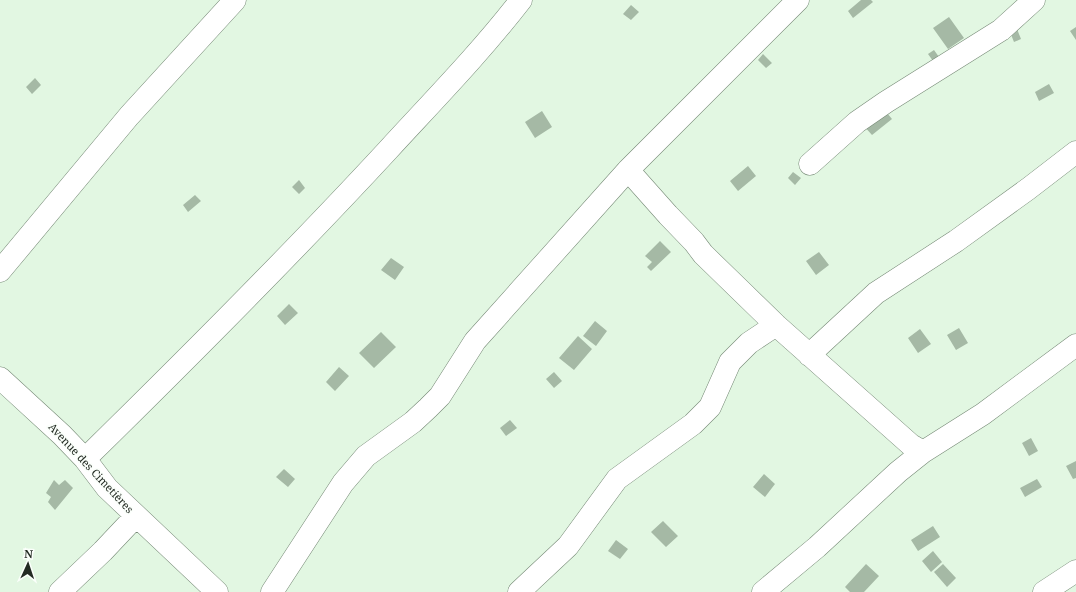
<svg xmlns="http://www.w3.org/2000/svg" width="1076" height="592" font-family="'Noto Serif',serif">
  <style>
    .building { fill: #a5b9a5 }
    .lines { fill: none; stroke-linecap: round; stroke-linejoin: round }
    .minor-casing { stroke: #758875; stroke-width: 23 }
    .minor { stroke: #fff; stroke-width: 22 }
    .labels { text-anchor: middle; stroke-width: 3.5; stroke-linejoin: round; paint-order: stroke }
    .street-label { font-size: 11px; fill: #232b23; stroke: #fbfffb }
  </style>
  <rect width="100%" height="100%" fill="#e2f7e2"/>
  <path class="building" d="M861 0H871L873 2 853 18 848 11Z
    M631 5 639 12 631 20 623 14Z
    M949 17 964 38 948 49 933 28Z
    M1015 24 1021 39 1014 42 1008 27Z
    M1076 27V40L1070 31Z
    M934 50 939 57 933 61 928 54Z
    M763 54 772 63 766 68 758 60Z
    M35 78 41 85 32 94 26 87Z
    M1049 84 1054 93 1039 101 1035 92Z
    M883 108 892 119 872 135 863 125Z
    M542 111 552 127 535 138 525 122Z
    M748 166 756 176 738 191 730 181Z
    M793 172 801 178 795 185 788 178Z
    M299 180 305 188 299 194 292 187Z
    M195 195 201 201 188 212 183 205Z
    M660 241 671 252 651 271 647 267 652 262 645 256Z
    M819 252 829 265 816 275 806 261Z
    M391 258 404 267 395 280 381 270Z
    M289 304 298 313 285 325 277 316Z
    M595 321 607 331 596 346 583 336Z
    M959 328 968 343 956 350 947 335Z
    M920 329 931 344 918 353 908 338Z
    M381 332 396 347 374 368 359 353Z
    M578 336 592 349 574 370 559 358Z
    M339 367 349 376 335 391 326 382Z
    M554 372 562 381 554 388 546 379Z
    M510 420 517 428 506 436 500 428Z
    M1031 438 1038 451 1029 456 1022 443Z
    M1076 461V478L1073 479 1066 466Z
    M284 469 295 479 288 487 276 477Z
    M764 474 775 484 765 497 753 487Z
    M1037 479 1042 487 1025 497 1020 488Z
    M54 480 59 485 65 480 73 488 55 510 48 502 51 497 46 493Z
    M663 521 678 536 666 547 651 532Z
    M933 526 940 537 918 551 911 540Z
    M616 540 628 549 620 559 608 551Z
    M933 551 942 562 931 572 922 561Z
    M866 564 879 576 864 592H850L845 587Z
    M943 564 956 578 947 587 934 572Z"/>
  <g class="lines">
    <g class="minor-casing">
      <path id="minor" d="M810 164 857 122 886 102 1001 30 1034 0
        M628 170 668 215 694 242 703 254 740 290 776 325 911 445 923 452
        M0 271 129 116 235 0
        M809 355 876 293 956 241 1028 189 1076 152
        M0 378 62 435 85 459 107 488 217 592
        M85 459C188 358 290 256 388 150 433 101 480 53 521 0
        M60 592 103 551 136 516
        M272 592 343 483 366 456 413 422 428 408 440 396 475 341 628 170 798 0
        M519 592 568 546 617 479 693 424 710 407 730 362 749 343 776 325
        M763 592 817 547 898 472 923 452 983 414 1076 345
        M1044 592 1076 571"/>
    </g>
    <use href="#minor" class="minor"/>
  </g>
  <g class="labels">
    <g class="street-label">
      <text transform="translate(91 468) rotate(47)" y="4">Avenue des Cimetières</text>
    </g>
  </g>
  <g transform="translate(28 564) rotate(3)" stroke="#fbfffb" stroke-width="3" paint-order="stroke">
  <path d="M0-3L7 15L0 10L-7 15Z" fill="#232b23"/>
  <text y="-6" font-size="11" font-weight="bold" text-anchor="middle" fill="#232b23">N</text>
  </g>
</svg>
